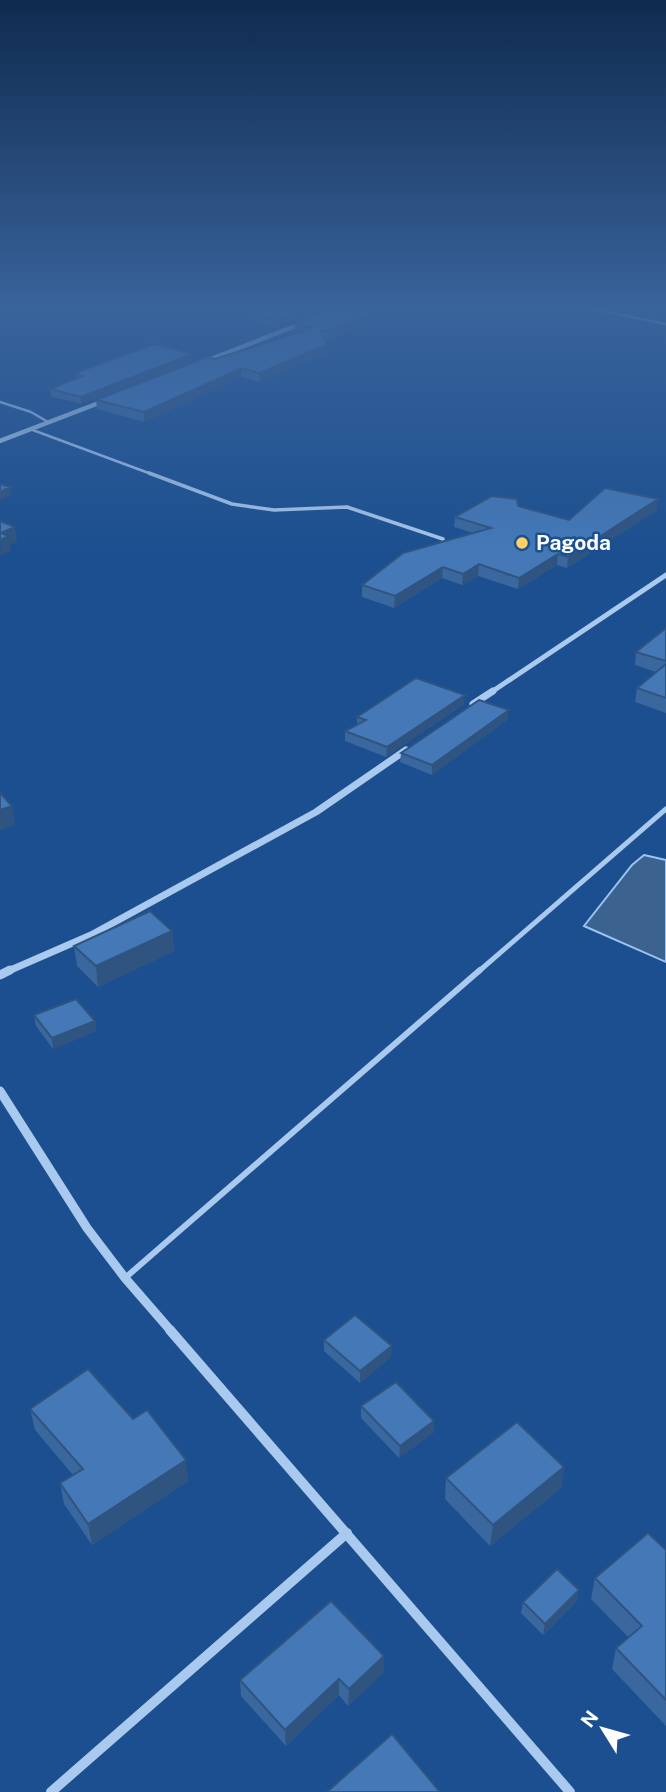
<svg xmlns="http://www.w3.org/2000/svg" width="666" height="1792" font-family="'Public Sans',sans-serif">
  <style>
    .water { fill: #3c6290; stroke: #9cc4f0; stroke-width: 2 }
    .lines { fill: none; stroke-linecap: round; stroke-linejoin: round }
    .lane-far3 { stroke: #a9c9ee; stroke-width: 2.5 }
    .lane-far2 { stroke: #a9c9ee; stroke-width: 3.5 }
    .lane-far1 { stroke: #a9c9ee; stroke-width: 5 }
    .lane { stroke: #a9c9ee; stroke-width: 6 }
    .street-far4 { stroke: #a9c9ee; stroke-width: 4.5 }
    .street-far3 { stroke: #a9c9ee; stroke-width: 5 }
    .street-far2 { stroke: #a9c9ee; stroke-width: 7 }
    .street-far1 { stroke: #a9c9ee; stroke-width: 9 }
    .street { stroke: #a9c9ee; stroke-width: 10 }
    .wall { fill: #3a679d }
    .shaded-wall { fill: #305480 }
    .building { fill: #4478b7; stroke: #305480; stroke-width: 2 }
    .poi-dot { fill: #ffd166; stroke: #1b4f8f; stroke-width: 2.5 }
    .labels { text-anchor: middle; stroke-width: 5; stroke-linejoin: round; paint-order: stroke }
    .far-poi-label { font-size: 21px; font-weight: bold; fill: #fff; stroke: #1b4f8f; text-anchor: start }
  </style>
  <rect width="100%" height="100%" fill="#1b4f8f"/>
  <path class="water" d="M644 855 666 860V962L584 926 632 865Z"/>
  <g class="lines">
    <path class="lane-far3" d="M574 305 666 324
      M0 402 31 412 48 422
      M30 429 154 475"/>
    <path class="lane-far2" d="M149 473 232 504 274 510 347 507 443 539"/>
    <path class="lane-far1" d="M478 972 666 809"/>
    <path class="lane" d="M125 1278 480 970"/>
    <path class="street-far4" d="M206 361 303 323
      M0 441 104 401"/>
    <path class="street-far3" d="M490 693 666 575"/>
    <path class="street-far2" d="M473 704 493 691
      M6 972 91 935 316 812 406 750"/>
    <path class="street-far1" d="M0 975 10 970
      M0 1091 87 1228 125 1278 171 1331"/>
    <path class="street" d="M170 1330 570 1792
      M51 1792 347 1533"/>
  </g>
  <path class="wall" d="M339 305 278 328 252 322V314Z
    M342 305H410L327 340 325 339 327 345V353L259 382 242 377 144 422 97 409 96 400 215 359 298 333 295 332V324Z
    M422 305H444L437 308Z
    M473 305H532L512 313Z
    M192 354V361L81 404 51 396 50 389 76 378 75 373Z
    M518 506 569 520 657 510 567 568 557 565 518 589 478 576 462 585 442 578 394 608 362 597V585L473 533 454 527 455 517Z
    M666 628V713L635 702 637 688 656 672 635 665 636 652Z
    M464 704 386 757 345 741V731L357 725V717Z
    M508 719 432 775 400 762 401 753Z
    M172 931 174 951 98 987 77 966 74 946Z
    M34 1015 95 1021 96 1031 53 1049 36 1026Z
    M324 1340 391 1357 360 1383 324 1351Z
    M361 1406 434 1421V1432L399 1458 361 1418Z
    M30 1409 133 1419 188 1481 92 1545 64 1504 60 1483 73 1475 35 1430Z
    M564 1467 561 1488 490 1546 445 1499 446 1478Z
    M666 1550V1726L612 1669 616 1648 628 1637 591 1599 595 1578Z
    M577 1601 543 1635 521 1613 523 1602Z
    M384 1656V1672L348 1706 339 1695 286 1746 241 1696 240 1680Z"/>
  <path class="shaded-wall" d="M318 305H339L278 328V320Z
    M391 305H410L327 340V331Z
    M512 305H532L512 313Z
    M327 345V353L259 382V373Z
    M192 354V361L81 404V397Z
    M242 368V377L144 422V412Z
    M10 487 11 496 0 500V492Z
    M658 499 657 510 567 568 568 557Z
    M15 527 17 542 10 545 11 551 0 556 1 533Z
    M558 554 557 565 518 589 519 578Z
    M479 564 478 576 462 585 463 574Z
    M443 567 442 578 394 608 395 596Z
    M465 695 464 704 386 757 387 747Z
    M509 710 508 719 432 775V765Z
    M12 806 15 825 0 830V810Z
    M172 931 174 951 98 987 96 966Z
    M95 1021 96 1031 53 1049 52 1038Z
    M392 1346 391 1357 360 1383V1371Z
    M434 1421V1432L399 1458 400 1446Z
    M186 1460 188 1481 92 1545 88 1524Z
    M564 1467 561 1488 490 1546 493 1525Z
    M579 1590 577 1601 543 1635 545 1624Z
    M384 1656V1672L348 1706 349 1689Z
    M339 1679V1695L286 1746 285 1730Z"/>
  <path class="building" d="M275 305H318L278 320 252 314Z
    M342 305H391L327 331 321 330 327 345 259 373 242 368 144 412 96 400 207 357 215 359 313 328 295 324Z
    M154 344 192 354 81 397 50 389 82 376 75 373Z
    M0 484 10 487 0 492Z
    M605 488 658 499 568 557 558 554 519 578 479 564 463 574 443 567 395 596 362 585 403 553 491 528 455 517 492 496 517 499 518 506 569 520Z
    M0 521 15 527 1 533 9 536 0 540Z
    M666 628V661L636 652Z
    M666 664V698L637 688Z
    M416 678 465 695 387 747 345 731 366 720 357 717Z
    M479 700 509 710 432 765 401 753Z
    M0 793 12 806 0 810Z
    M150 911 172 931 96 966 74 946Z
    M76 999 95 1021 52 1038 34 1015Z
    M355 1315 392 1346 360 1371 324 1340Z
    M88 1369 133 1419 147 1410 186 1460 88 1524 60 1483 83 1469 30 1409Z
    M396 1382 434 1421 400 1446 361 1406Z
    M517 1422 564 1467 493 1525 446 1478Z
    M648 1533 666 1550V1700L616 1648 642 1626 595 1578Z
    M557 1569 579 1590 545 1624 523 1602Z
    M331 1601 384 1656 349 1689 339 1679 285 1730 240 1680Z
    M392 1734 440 1792H327Z"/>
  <linearGradient id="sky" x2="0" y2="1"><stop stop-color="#0f2b4f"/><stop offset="0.55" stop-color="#39639b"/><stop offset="1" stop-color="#39639b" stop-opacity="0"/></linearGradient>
  <rect width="666" height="556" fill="url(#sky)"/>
  <circle class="poi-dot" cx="522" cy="543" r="7"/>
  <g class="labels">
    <g class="far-poi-label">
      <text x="536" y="550">Pagoda</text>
    </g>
  </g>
  <g transform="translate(603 1729) rotate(307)" stroke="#1b4f8f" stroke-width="5" paint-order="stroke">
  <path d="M0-5L12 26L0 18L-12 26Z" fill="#ffffff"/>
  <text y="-10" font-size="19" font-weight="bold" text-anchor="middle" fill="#ffffff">N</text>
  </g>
</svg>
